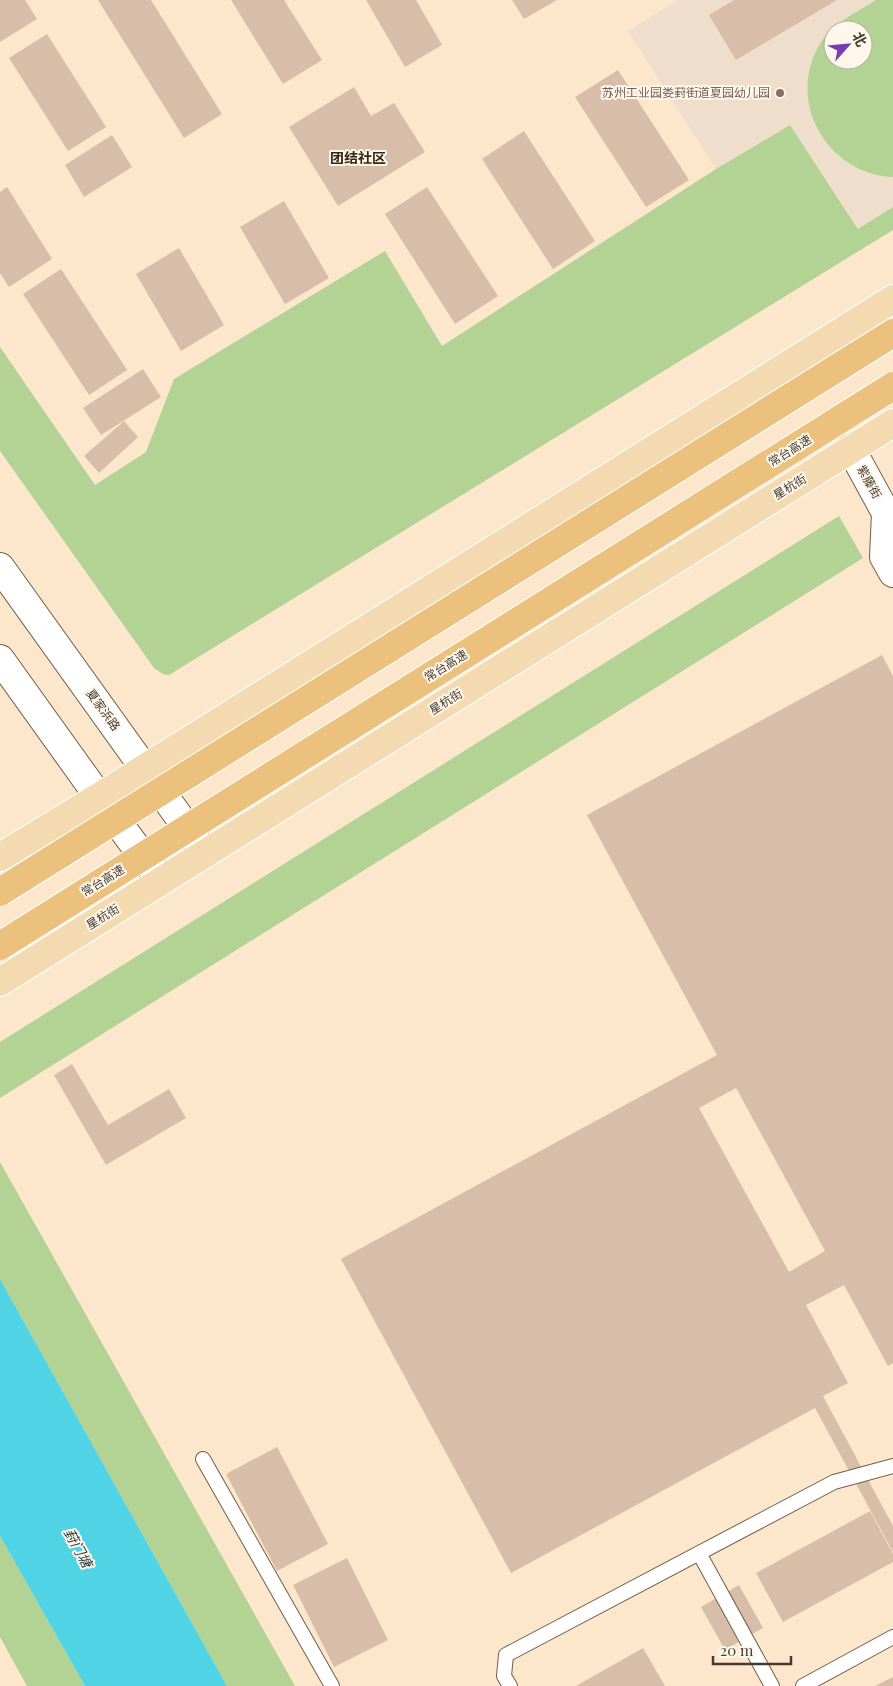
<svg xmlns="http://www.w3.org/2000/svg" width="893" height="1686" font-family="'Playfair Display','Noto Sans SC',serif">
  <style>
    .education { fill: #efdecc; fill-rule: evenodd }
    .green { fill: #b2d393; fill-rule: evenodd }
    .water { fill: #4fd3e5 }
    .building { fill: #d8bea8; fill-rule: evenodd }
    .lines { fill: none; stroke-linecap: round; stroke-linejoin: round }
    .lane-casing { stroke: #725f48; stroke-width: 16 }
    .secondary-casing { stroke: #725f48; stroke-width: 30 }
    .primary-casing { stroke: #fff; stroke-width: 30 }
    .lane { stroke: #fff; stroke-width: 14 }
    .secondary { stroke: #fff; stroke-width: 28 }
    .primary { stroke: #f3dab1; stroke-width: 28 }
    .highway-bridge-casing { stroke: #fff; stroke-width: 30; stroke-linecap: butt }
    .highway-bridge { stroke: #ebc17d; stroke-width: 28 }
    .education-dot { fill: #8d6e63; stroke: #fff7ec; stroke-width: 2 }
    .labels { text-anchor: middle; stroke-width: 4; stroke-linejoin: round; paint-order: stroke }
    .education-label { font-size: 12px; fill: #785e54; stroke: #fff7ec; text-anchor: end }
    .street-label { font-size: 12px; fill: #433b30; stroke: #fff7ec }
    .neighbourhood-label { font-size: 14px; font-weight: bold; fill: #372710; stroke: #fff7ec }
    .water-label { font-size: 14px; font-style: italic; fill: #1f3639; stroke: #fff7ec }
  </style>
  <rect width="100%" height="100%" fill="#fce7cc"/>
  <path class="education" d="M678 0H893V207L859 229 790 125 716 169 628 31ZM833 30H863V60H833Z"/>
  <path class="green" d="M876 0H893V177C828 174 785 102 820 44 832 23 856 13 876 0ZM833 30H863V60H833Z
    M790 125 858 229 893 207V230L169 675 163 674 154 668 0 451V347L95 485 146 452 174 379 385 251 442 346 716 169Z
    M839 516 863 558 0 1098V1042Z
    M0 1162 295 1686H227L0 1279Z
    M0 1536 85 1686H27L0 1637Z"/>
  <path class="water" d="M0 1279 227 1686H85L0 1536Z"/>
  <path class="building" d="M0 0H25L37 19 0 42Z
    M98 0H151L222 114 184 138Z
    M231 0H284L322 60 283 84Z
    M366 0H416L442 45 405 67Z
    M512 0H557L524 19Z
    M734 0H837L736 60 709 15Z
    M47 34 106 127 68 151 9 58Z
    M618 70 689 180 646 207 575 97Z
    M354 87 371 116 394 103 425 152 338 206 289 127Z
    M524 131 595 241 553 269 482 159Z
    M112 135 132 167 84 197 65 165Z
    M7 187 52 259 9 287 0 273V192Z
    M427 187 498 296 455 324 385 214Z
    M284 201 329 278 285 304 240 227Z
    M179 248 224 325 181 351 136 274Z
    M61 269 127 370 89 395 23 294Z
    M143 369 161 397 101 435 83 408Z
    M124 421 138 437 99 473 84 456Z
    M882 655 893 676V1363L888 1366 844 1285 806 1305 848 1383 823 1396 893 1526V1552L815 1408 511 1573 341 1259 717 1055 587 815ZM736 1088 825 1251 789 1272 699 1108Z
    M72 1064 108 1125 169 1089 186 1118 106 1165 54 1075Z
    M277 1447 328 1544 277 1571 226 1474Z
    M870 1511 893 1554V1562L783 1622 756 1573Z
    M347 1558 388 1640 334 1667 293 1585Z
    M739 1585 763 1628 725 1650 701 1607Z
    M643 1648 665 1686H576Z
    M893 1677V1686H875Z"/>
  <g class="lines">
    <g class="lane-casing">
      <path id="lane" d="M203 1459 332 1686
        M699 1553 772 1686
        M510 1686 504 1676 506 1655 834 1482 893 1466
        M803 1686 893 1637"/>
    </g>
    <g class="secondary-casing">
      <path id="secondary" d="M851 449 886 513 884 557 893 573
        M0 567 205 853
        M0 659 99 797 161 881"/>
    </g>
    <g class="primary-casing">
      <path id="primary" d="M0 857 99 797 893 299
        M0 982 893 423"/>
    </g>
    <use href="#lane" class="lane"/>
    <use href="#secondary" class="secondary"/>
    <use href="#primary" class="primary"/>
    <g class="highway-bridge-casing">
      <path id="highway-bridge" d="M0 892 893 333
        M0 946 893 386"/>
    </g>
    <use href="#highway-bridge" class="highway-bridge"/>
  </g>
  <circle class="education-dot" cx="780" cy="93" r="5"/>
  <g class="labels">
    <g class="education-label">
      <text x="770" y="97">苏州工业园娄葑街道夏园幼儿园</text>
    </g>
    <g class="street-label">
      <text transform="translate(790 451) rotate(-32)" y="4">常台高速</text>
      <text transform="translate(869 482) rotate(61)" y="4">紫藤街</text>
      <text transform="translate(790 487) rotate(-32)" y="4">星杭街</text>
      <text transform="translate(446 666) rotate(-32)" y="4">常台高速</text>
      <text transform="translate(446 702) rotate(-32)" y="4">星杭街</text>
      <text transform="translate(103 710) rotate(54)" y="4">夏家浜路</text>
      <text transform="translate(103 881) rotate(-32)" y="4">常台高速</text>
      <text transform="translate(103 917) rotate(-32)" y="4">星杭街</text>
    </g>
    <g class="neighbourhood-label">
      <text x="358" y="163">团结社区</text>
    </g>
    <g class="water-label">
      <text transform="translate(78 1548) rotate(61)" y="5">葑门塘</text>
    </g>
  </g>
  <g transform="translate(848 45) rotate(63)"><circle r="24" fill="#fff7ec" stroke="#b4aca1"/>
  <path d="M0-4L9 19L0 12L-9 19Z" fill="#783db3"/>
  <text y="-8" font-size="14" font-weight="bold" text-anchor="middle" fill="#433b30">北</text>
  </g>
  <path d="M713 1656v8h78v-8" fill="none" stroke="#433b30" stroke-width="2.5"/>
  <text x="720" y="1656" font-size="15" fill="#433b30" stroke="#fff7ec" stroke-width="4" paint-order="stroke">20 m</text>
</svg>
